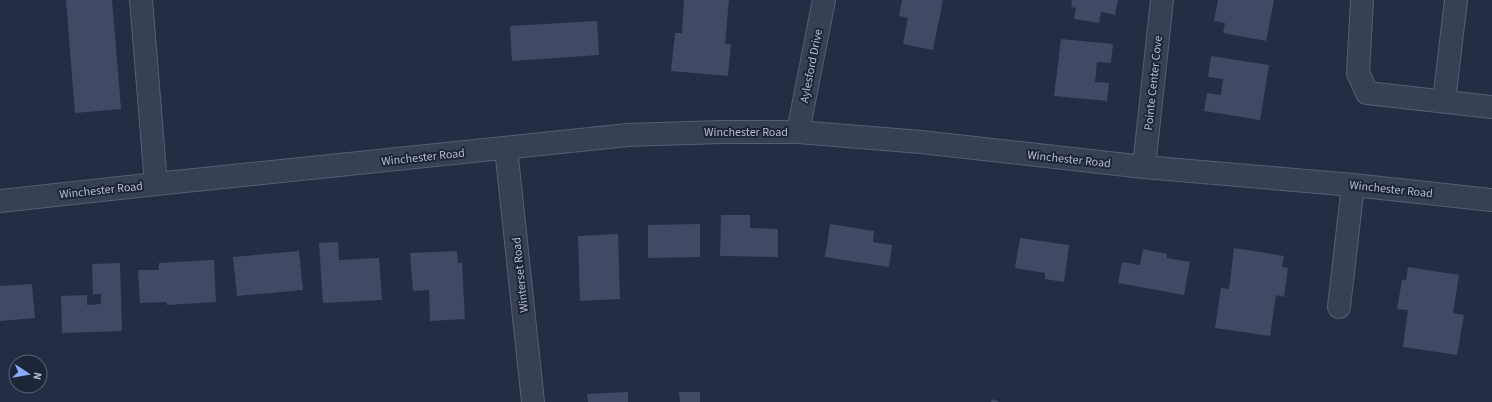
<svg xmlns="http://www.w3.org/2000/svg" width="1492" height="402" font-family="'Source Sans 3',sans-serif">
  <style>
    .building { fill: #404a64 }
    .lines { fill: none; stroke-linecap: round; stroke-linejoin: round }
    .minor-casing { stroke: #565e70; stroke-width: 24 }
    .minor { stroke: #384153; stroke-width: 22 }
    .labels { text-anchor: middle; stroke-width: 4; stroke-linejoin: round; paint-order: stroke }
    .street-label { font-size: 12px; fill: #b5bccd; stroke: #1d2538 }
  </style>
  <rect width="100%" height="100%" fill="#232e44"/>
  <path class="building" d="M66 0H112L121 109 75 113Z
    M684 0H729L725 44H731L728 76 671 71 675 33H682Z
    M902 0H943L933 50 903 44 908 18 899 16Z
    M1072 0H1118L1115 15 1101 12 1099 23 1074 19 1076 8 1071 7Z
    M1218 0H1274L1266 41 1223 33 1225 23 1214 21Z
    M597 21 599 55 512 61 510 26Z
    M1061 39 1113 44 1111 63 1097 62 1095 82 1109 83 1107 101 1054 96Z
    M1211 56 1269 65 1260 120 1204 111 1207 93 1221 95 1223 79 1208 77Z
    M721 215H750V228L778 229V257L720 256Z
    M700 224V257L648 258V225Z
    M830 224 874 231 873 242 892 245 889 267 825 257Z
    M618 234 620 299 580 301 578 236Z
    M1020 238 1069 245 1064 282 1045 279V273L1015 268Z
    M338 242 339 260 379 258 382 300 323 303 319 243Z
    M1234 248 1284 256 1282 267 1288 268 1284 297 1276 295 1270 336 1215 328 1221 288 1229 289Z
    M1143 249 1167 254V258L1190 262 1184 295 1118 283 1122 262 1140 265Z
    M299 251 303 290 237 296 233 257Z
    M457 251 458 263H462L465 319 430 321 429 290 413 291 410 253Z
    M214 260 216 302 167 305V302L140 303 138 270H159V263Z
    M120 263 122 331 62 333 61 296 87 295V305L101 304V294H93L92 264Z
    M1408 267 1459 275 1453 313 1464 315 1457 355 1403 347 1408 310 1397 309 1402 280H1406Z
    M32 284 35 318 0 321V286Z
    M628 392V402H588L587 394Z
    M679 392H700V402H680Z
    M992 399 1000 402H991Z"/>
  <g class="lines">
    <g class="minor-casing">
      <path id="minor" d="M141 0 156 184
        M1362 0 1358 73 1367 93 1492 107
        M1444 101 1456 0
        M798 132 824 0
        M506 148 533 402
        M1144 167 1162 0
        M0 201 156 184 628 135 722 132H798L921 142 1144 167 1353 185 1492 200
        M1339 307 1353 185"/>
    </g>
    <use href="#minor" class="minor"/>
  </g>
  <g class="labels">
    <g class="street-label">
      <text transform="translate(811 66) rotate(-79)" y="4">Aylesford Drive</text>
      <text transform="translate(1153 83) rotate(-84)" y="4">Pointe Center Cove</text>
      <text x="746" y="136">Winchester Road</text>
      <text transform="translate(423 157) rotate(-6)" y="4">Winchester Road</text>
      <text transform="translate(1069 159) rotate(6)" y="4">Winchester Road</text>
      <text transform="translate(1391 189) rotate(6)" y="4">Winchester Road</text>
      <text transform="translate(101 190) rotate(-6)" y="4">Winchester Road</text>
      <text transform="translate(520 275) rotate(-96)" y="4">Winterset Road</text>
    </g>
  </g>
  <g transform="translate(28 374) rotate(102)"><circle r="19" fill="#1d2538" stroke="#5a6174"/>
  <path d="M0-3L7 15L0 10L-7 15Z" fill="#88aaff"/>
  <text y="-6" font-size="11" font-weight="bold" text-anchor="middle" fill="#b5bccd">N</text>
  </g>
</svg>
